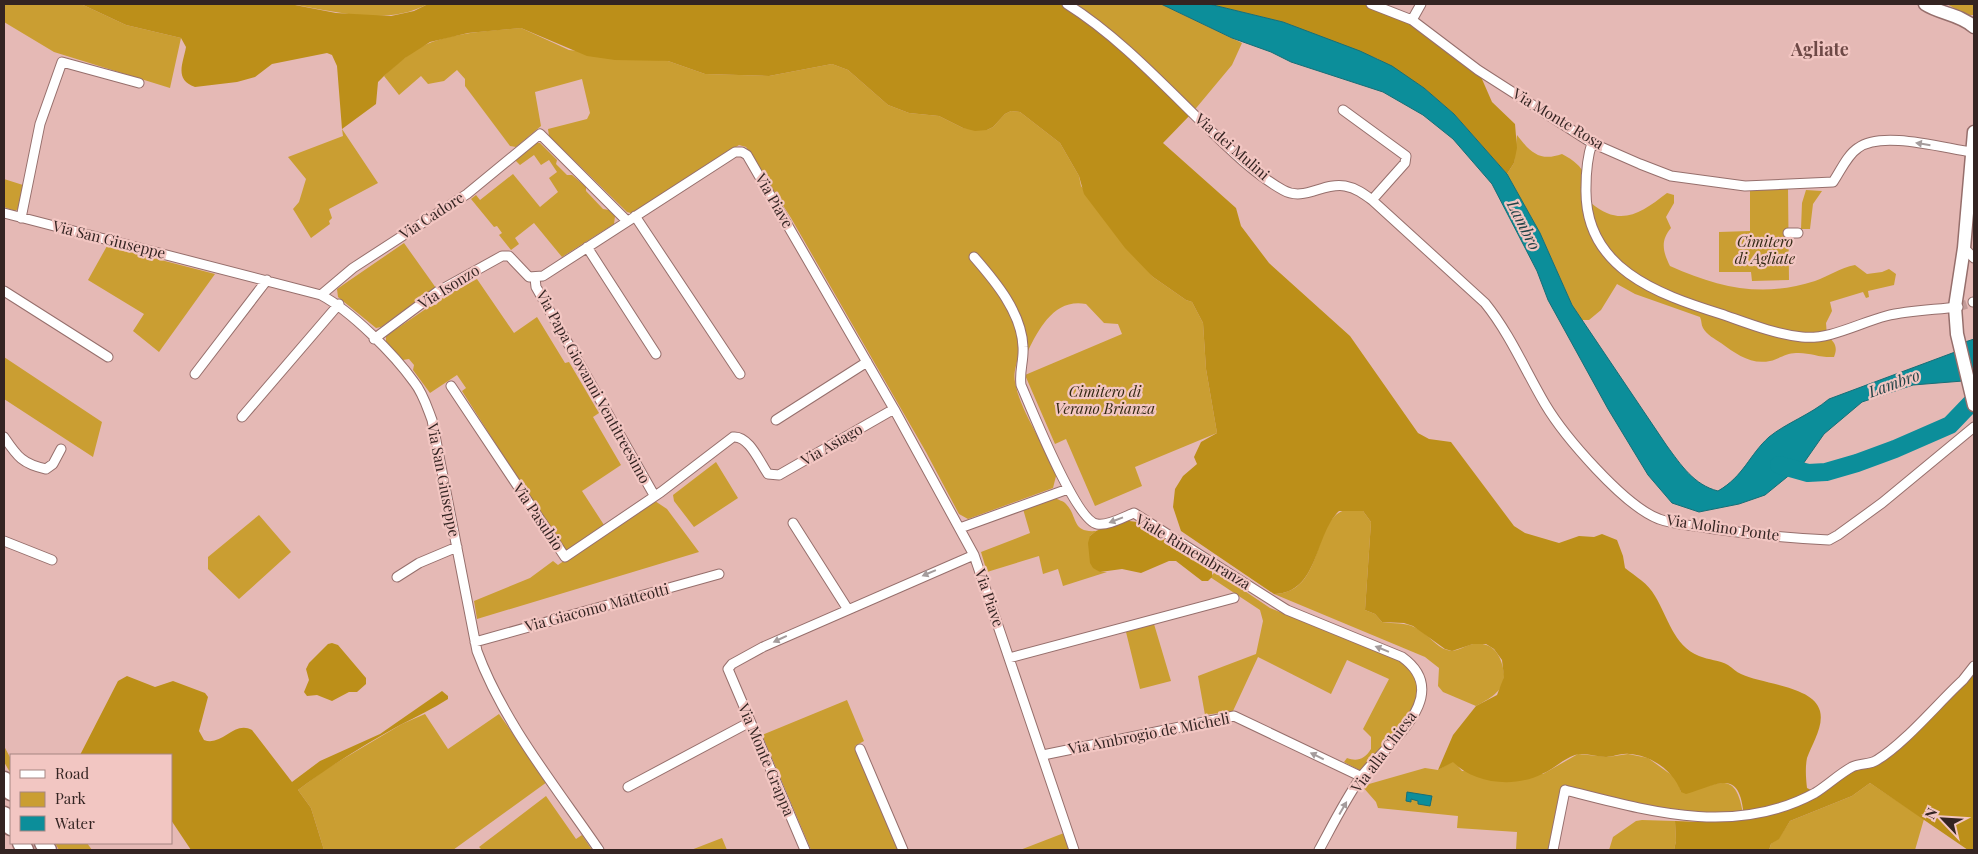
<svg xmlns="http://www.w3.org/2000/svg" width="1978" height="854" font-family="'Playfair Display',serif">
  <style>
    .green { fill: #ca9e32 }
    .forest { fill: #bc8f19 }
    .water { fill: #0c8e9a; stroke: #186e76 }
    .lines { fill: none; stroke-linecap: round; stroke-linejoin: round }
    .river { stroke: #0c8e9a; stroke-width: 18 }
    .street-tunnel { stroke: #c29b98; stroke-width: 9; stroke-dasharray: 9 4.5; stroke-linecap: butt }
    .street-casing { stroke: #966f6c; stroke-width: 11 }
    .secondary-casing { stroke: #966f6c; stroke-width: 15 }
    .highway-casing { stroke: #966f6c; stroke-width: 19 }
    .street { stroke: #fff; stroke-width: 9 }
    .secondary { stroke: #fff; stroke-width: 12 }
    .highway { stroke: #fff; stroke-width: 16 }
    .oneway { fill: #a49c9c }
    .labels { text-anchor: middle; stroke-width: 4.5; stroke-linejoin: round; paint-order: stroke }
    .street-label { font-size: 15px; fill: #342422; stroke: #f2c6c2 }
    .park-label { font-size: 15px; font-style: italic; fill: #332913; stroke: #f2c6c2 }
    .water-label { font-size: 16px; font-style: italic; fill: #214246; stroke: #f2c6c2 }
    .quarter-label { font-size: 18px; font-weight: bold; fill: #6e4946; stroke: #f2c6c2 }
  </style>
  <rect width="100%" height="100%" fill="#e5b9b5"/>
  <path class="green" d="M4 4H81L126 25 181 38 170 88 54 52 4 22Z
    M290 4H428C385 27 335 11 290 4Z
    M1067 4H1161L1242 43 1232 65 1192 113Z
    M1947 4H1974V15H1966Z
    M521 28 569 50 668 61 705 74 769 76 832 64 848 70 888 105 909 113 939 116 963 128 987 130 993 127 1005 114 1011 111 1020 112 1060 143 1079 176 1081 186 1153 277 1186 300 1192 302 1203 323 1206 369 1217 433 1135 467 1142 486 1095 506 1066 439 1055 444 1025 375 1122 334 1118 324 1104 323 1086 304C1055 298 1039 328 1028 351L1019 321 994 288C1006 306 1022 332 1018 355 1017 365 1013 372 1015 382 1020 410 1044 445 1057 472L1053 488 968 519 959 514 926 452 791 218 746 147 739 145 634 214 627 212 549 136 548 129 587 119 590 113 582 79 535 92 541 126 516 147 510 146 465 86V79L457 70 444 81 428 84 421 76 399 95 384 76C398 63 414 48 432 42 460 32 491 31 521 28Z
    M342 129 378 183 329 209 332 218 329 221 330 224 311 238 293 209 299 202 306 179 288 157 343 136Z
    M1517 135C1530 152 1540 162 1562 154 1587 167 1587 178 1591 203 1621 228 1641 213 1667 193L1674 195V203L1666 217 1671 228C1660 241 1663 252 1670 266 1720 288 1762 298 1815 281 1829 276 1840 268 1855 265L1867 274 1882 272 1889 269 1896 274 1894 285 1868 291 1869 297 1866 298 1863 292 1830 302 1832 311 1826 323 1827 336C1835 342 1838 347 1834 357 1820 358 1809 352 1796 353 1786 353 1779 359 1770 361 1751 365 1736 354 1721 343 1715 339 1707 335 1703 328 1701 325 1702 321 1700 317L1635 294 1617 284 1601 310 1589 320H1582L1572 305 1540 233 1507 174 1514 163Z
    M536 143H540L557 160 556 164 567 175H572L586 187V191L603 209 609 210 615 216 614 224 562 257 534 223 515 238 519 244 511 250 499 235 502 233 497 226 494 227 471 199 476 195 480 200 513 174 540 207 558 192 549 178 557 172 549 160 541 165 534 155 520 165 515 160Z
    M4 179 23 185 18 209 15 211 4 207Z
    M1788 188 1789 280 1752 281 1751 272H1719V232L1750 231V189Z
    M1806 190 1822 191 1813 204 1810 229H1801L1802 203Z
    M404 243 436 288 381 327 376 328 338 297 337 289Z
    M107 246 215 274 159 352 133 331 144 314 88 280Z
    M477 279 514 333 537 317 565 363 569 362 599 413 593 417 621 465 582 491 604 525 571 549H565L560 545 462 391 466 388 457 375 430 393 413 370 414 365 409 359 403 360 386 342V336L433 304 436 305 442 298Z
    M4 357 102 422 93 457 4 399Z
    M716 462 738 498 694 527 674 501 673 495Z
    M1055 498C1058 500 1064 501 1066 504 1078 516 1071 533 1096 531L1090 536 1100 572H1107L1063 586 1058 569 1043 574 1039 556 987 572 981 552 1030 533 1023 509Z
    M655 501 667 509 699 552 477 619 474 601 530 578 553 561 558 565 647 502Z
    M1349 509 1363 511 1371 522 1365 610 1375 614 1382 622C1394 624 1405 622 1416 628 1427 633 1436 647 1447 650 1456 653 1464 646 1473 644 1493 641 1502 656 1504 674 1505 691 1489 699 1476 706L1443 692 1438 686 1439 668 1425 657 1274 594C1327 593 1310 515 1349 509Z
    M259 515 291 552 239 599 208 569V557Z
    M1212 569 1270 608 1402 661C1406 666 1415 672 1417 679 1426 709 1379 749 1361 771L1344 762 1347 758C1357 762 1365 759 1371 749V737L1363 729 1389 679 1347 660 1331 694 1258 657 1233 711 1205 715 1198 676 1256 654 1263 621 1260 610 1210 577 1214 573Z
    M1154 624 1171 681 1140 689 1126 632Z
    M847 700 864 741 855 746 898 850H811L762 735Z
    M425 714 448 749 499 714 547 782 453 850H324L311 808 298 790 326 769 402 724Z
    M4 746 11 759V774L4 762Z
    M1578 754 1608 757 1628 754 1648 758 1677 779 1681 792C1714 790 1735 763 1743 814 1681 818 1622 801 1562 786L1550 850H1516L1517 832 1457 828 1458 816 1378 808 1376 802 1362 786 1425 768 1438 770 1453 761 1462 771 1543 774Z
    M1870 783 1924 819 1915 850H1769L1771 844 1779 838 1790 821 1852 796Z
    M546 796 576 839 582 835 592 850H482L479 847Z
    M1642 820 1675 821 1676 841 1674 850H1609L1613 837 1636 821Z
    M1064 833 1070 850H1020Z
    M722 838 727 850H691Z
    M55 843H87L92 850H59Z"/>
  <path class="forest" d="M81 4H290L336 13 391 16 414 11 428 4H1067L1082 13 1192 113 1163 143 1236 208 1241 226 1269 263 1350 336 1418 433 1429 439 1451 442 1514 526 1525 533 1559 543 1579 536 1594 537 1602 534 1617 540 1623 556 1625 568C1636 577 1648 583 1655 596 1668 617 1673 645 1699 656 1709 660 1719 660 1728 665 1733 668 1736 672 1741 674 1761 684 1814 686 1820 711 1824 726 1812 744 1807 758 1805 768 1806 779 1807 788L1815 792 1854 766 1876 761 1974 666V850H1968L1870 783 1852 796 1790 821 1779 839 1771 844 1769 850H1674L1676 841 1675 821 1701 822 1744 818C1740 767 1720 784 1686 794L1681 792C1674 771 1651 755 1629 754 1621 753 1613 757 1606 757 1597 757 1584 752 1575 755 1563 759 1554 769 1542 774 1515 788 1474 784 1453 762L1438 770 1453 735 1476 706 1497 695 1504 677 1502 660 1494 649 1486 644H1473L1452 651 1445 649 1413 626 1404 623 1382 622 1375 614 1365 610 1371 522 1363 511H1339C1314 535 1319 593 1274 594L1181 531 1173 507 1175 489 1183 476 1197 464 1194 457 1201 442 1217 433 1206 369 1203 323 1192 302 1186 300 1153 277 1125 248 1084 194 1079 176 1060 143 1020 112 1011 111 1005 114 993 127 987 130 975 131 963 128 939 116 909 113 888 105 848 70 832 64 769 76 705 74 668 61 615 60 587 56 521 28 468 33 430 42 405 58 384 76 378 82 376 104 342 129 337 66 332 55 327 53 272 64 255 77 237 82 195 87C174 79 183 64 186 47L181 38 126 25Z
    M1209 4H1371L1412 20 1478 70 1492 102 1515 124 1517 148 1514 163 1507 174 1454 114 1424 88 1378 59 1283 22Z
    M1122 520 1137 522 1212 569V577L1208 581H1202L1176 561H1169L1141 573 1122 569 1100 572 1093 568 1090 563 1088 543 1090 536 1096 531Z
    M332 643 338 645 366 678V684L357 692H349L332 701 317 695 307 696 304 692 309 680 306 669 309 663 328 644Z
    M127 676 155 687 173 681 205 693 208 697 199 731 204 740C222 747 234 720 252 730L292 782 320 761 380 734 442 691 448 696V699C432 709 416 717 400 725 365 744 330 766 298 790L311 808 324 850H191L171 820V755H80L118 681Z"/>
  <path class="water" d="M1161 4H1209L1283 22 1360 51 1392 66 1424 88 1454 114 1507 174 1540 233 1572 305 1667 446C1681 465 1694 485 1718 491 1744 476 1749 455 1769 437 1786 423 1810 415 1829 399L1955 352 1963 381 1913 385 1862 402 1824 434 1803 464 1765 495 1739 504 1699 512 1672 503 1648 475 1608 409 1548 300 1537 271 1492 184 1453 139 1423 115 1383 92 1291 62 1271 52 1232 38Z
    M1974 339V375H1973L1965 342Z
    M1407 792 1432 796 1430 806 1418 804V801L1411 799V802L1406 801Z"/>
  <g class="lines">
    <path class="river" d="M1779 465 1808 473 1826 472 1857 463 1895 449 1950 425 1974 400"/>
    <path class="street-tunnel" d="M1958 307 1973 302"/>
    <g class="street-casing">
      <path id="street" d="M1067 4C1121 38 1166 88 1212 132 1234 153 1256 175 1283 190 1304 202 1323 182 1345 186 1356 188 1364 194 1372 200L1485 303C1510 334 1525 370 1545 404 1564 436 1624 506 1659 519 1674 525 1692 525 1708 528 1748 534 1788 538 1829 540L1838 535 1882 503 1974 427
        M1371 4 1412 20 1478 70 1592 143 1640 164 1671 176 1745 186 1833 182C1840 172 1847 155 1858 148 1881 130 1943 148 1972 152
        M1412 20 1421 4
        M1343 110 1406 156 1405 163 1372 200
        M1592 143C1587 158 1586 173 1586 188 1584 268 1657 294 1721 314 1747 323 1774 334 1802 337 1830 340 1859 323 1886 316 1910 310 1934 310 1958 307
        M4 213 321 295C351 311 394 354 414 382 423 393 427 407 432 420L477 651C503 722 556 787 599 850
        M635 216 740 374
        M21 218 40 124 62 62 139 83
        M1788 233H1798
        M587 247 656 354
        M1964 248 1974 258
        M974 257C995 281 1022 313 1023 347 1024 360 1019 372 1021 385 1031 408 1076 521 1097 524 1109 526 1123 517 1134 513L1287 610 1402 657C1456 696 1385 745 1361 777 1345 800 1332 826 1319 850
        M535 278 536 287 654 495
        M4 291 108 357
        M321 295 353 268 467 194 540 134 627 221
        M1973 302H1974
        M374 339 437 292 502 256H509L529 277 543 276 735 152H742L747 155 894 409 974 555 1074 850
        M195 374 267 280
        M451 386 565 557 661 492 733 437C749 435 760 463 768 474L779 475 894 409
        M242 417 339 304
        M776 420 867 362
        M4 437C17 456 22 464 46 469L53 464 61 449
        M793 523 847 608
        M960 528 1068 489
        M4 541 52 560
        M397 577 419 563 457 547
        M475 642 719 574
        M1009 658 1234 598
        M860 749 903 850
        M1043 755 1234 716 1362 777
        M628 787 750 722
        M805 850 728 669 732 664 763 647 974 555
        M1553 850 1565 790C1648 811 1734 837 1815 793 1828 785 1839 774 1852 767 1860 763 1870 765 1877 760 1905 743 1938 703 1963 680L1974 666"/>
    </g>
    <g class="secondary-casing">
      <path id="secondary" d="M1925 4C1940 14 1960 14 1974 27
        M1974 132 1964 248 1955 307 1957 334 1974 405"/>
    </g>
    <g class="highway-casing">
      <path id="highway" d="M4 780 11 792
        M4 815 11 827
        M21 843 25 850
        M43 843 48 850"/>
    </g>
    <use href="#street" class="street"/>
    <use href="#secondary" class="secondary"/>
    <use href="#highway" class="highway"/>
  </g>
  <defs><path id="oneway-solid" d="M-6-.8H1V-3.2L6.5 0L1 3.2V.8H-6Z" transform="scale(1.25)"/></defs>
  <g class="oneway">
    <use href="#oneway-solid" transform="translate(1923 144) rotate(-171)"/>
    <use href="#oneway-solid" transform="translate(1116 520) rotate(159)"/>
    <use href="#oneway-solid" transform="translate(929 573) rotate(157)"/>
    <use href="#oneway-solid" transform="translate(780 639) rotate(155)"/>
    <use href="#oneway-solid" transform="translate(1382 649) rotate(-158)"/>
    <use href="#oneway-solid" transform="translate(1317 756) rotate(-154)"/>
    <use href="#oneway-solid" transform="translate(1343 808) rotate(-60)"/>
  </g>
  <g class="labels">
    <g class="street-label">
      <text transform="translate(1558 119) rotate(31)" y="5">Via Monte Rosa</text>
      <text transform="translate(1232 147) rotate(41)" y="5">Via dei Mulini</text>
      <text transform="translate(774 201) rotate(60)" y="5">Via Piave</text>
      <text transform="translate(432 216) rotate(-33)" y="5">Via Cadore</text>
      <text transform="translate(109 240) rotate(14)" y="5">Via San Giuseppe</text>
      <text transform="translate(449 287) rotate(-32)" y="5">Via Isonzo</text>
      <text transform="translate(593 387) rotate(61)" y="5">Via Papa Giovanni Ventitreesimo</text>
      <text transform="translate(832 445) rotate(-30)" y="5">Via Asiago</text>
      <text transform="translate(443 480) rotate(79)" y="5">Via San Giuseppe</text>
      <text transform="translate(538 517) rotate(56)" y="5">Via Pasubio</text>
      <text transform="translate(1723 528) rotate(8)" y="5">Via Molino Ponte</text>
      <text transform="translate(1193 552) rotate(31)" y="5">Viale Rimembranza</text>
      <text transform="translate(989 598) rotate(71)" y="5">Via Piave</text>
      <text transform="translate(597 608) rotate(-15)" y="5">Via Giacomo Matteotti</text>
      <text transform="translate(1149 734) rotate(-11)" y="5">Via Ambrogio de Micheli</text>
      <text transform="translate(1384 752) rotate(-53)" y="5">Via alla Chiesa</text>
      <text transform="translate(766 760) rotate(67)" y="5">Via Monte Grappa</text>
    </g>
    <g class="park-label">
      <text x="1765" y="247">Cimitero<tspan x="1765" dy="17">di Agliate</tspan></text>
      <text x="1105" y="397">Cimitero di<tspan x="1105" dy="17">Verano Brianza</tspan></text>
    </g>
    <g class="water-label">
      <text transform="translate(1524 225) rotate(63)" y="6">Lambro</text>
      <text transform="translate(1894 383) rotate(-20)" y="6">Lambro</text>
    </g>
    <g class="quarter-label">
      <text x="1820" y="56">Agliate</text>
    </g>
  </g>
  <rect width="1978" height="854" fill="none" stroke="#342422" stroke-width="10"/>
  <rect x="10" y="754" width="162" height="90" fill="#f2c6c2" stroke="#a68582"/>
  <rect x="20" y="770" width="25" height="8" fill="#ffffff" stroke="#a68582"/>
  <text x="55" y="779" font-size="15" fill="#342422">Road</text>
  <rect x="20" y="792" width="25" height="15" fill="#ca9e32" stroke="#a68582"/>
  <text x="55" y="804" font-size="15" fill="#342422">Park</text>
  <rect x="20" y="816" width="25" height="15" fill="#0c8e9a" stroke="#a68582"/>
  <text x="55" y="829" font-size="15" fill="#342422">Water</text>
  <g transform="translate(1943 819) rotate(295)" stroke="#f2c6c2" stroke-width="4" paint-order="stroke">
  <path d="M0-4L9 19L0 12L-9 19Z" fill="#342422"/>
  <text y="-8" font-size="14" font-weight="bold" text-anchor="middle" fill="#342422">N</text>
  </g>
</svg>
